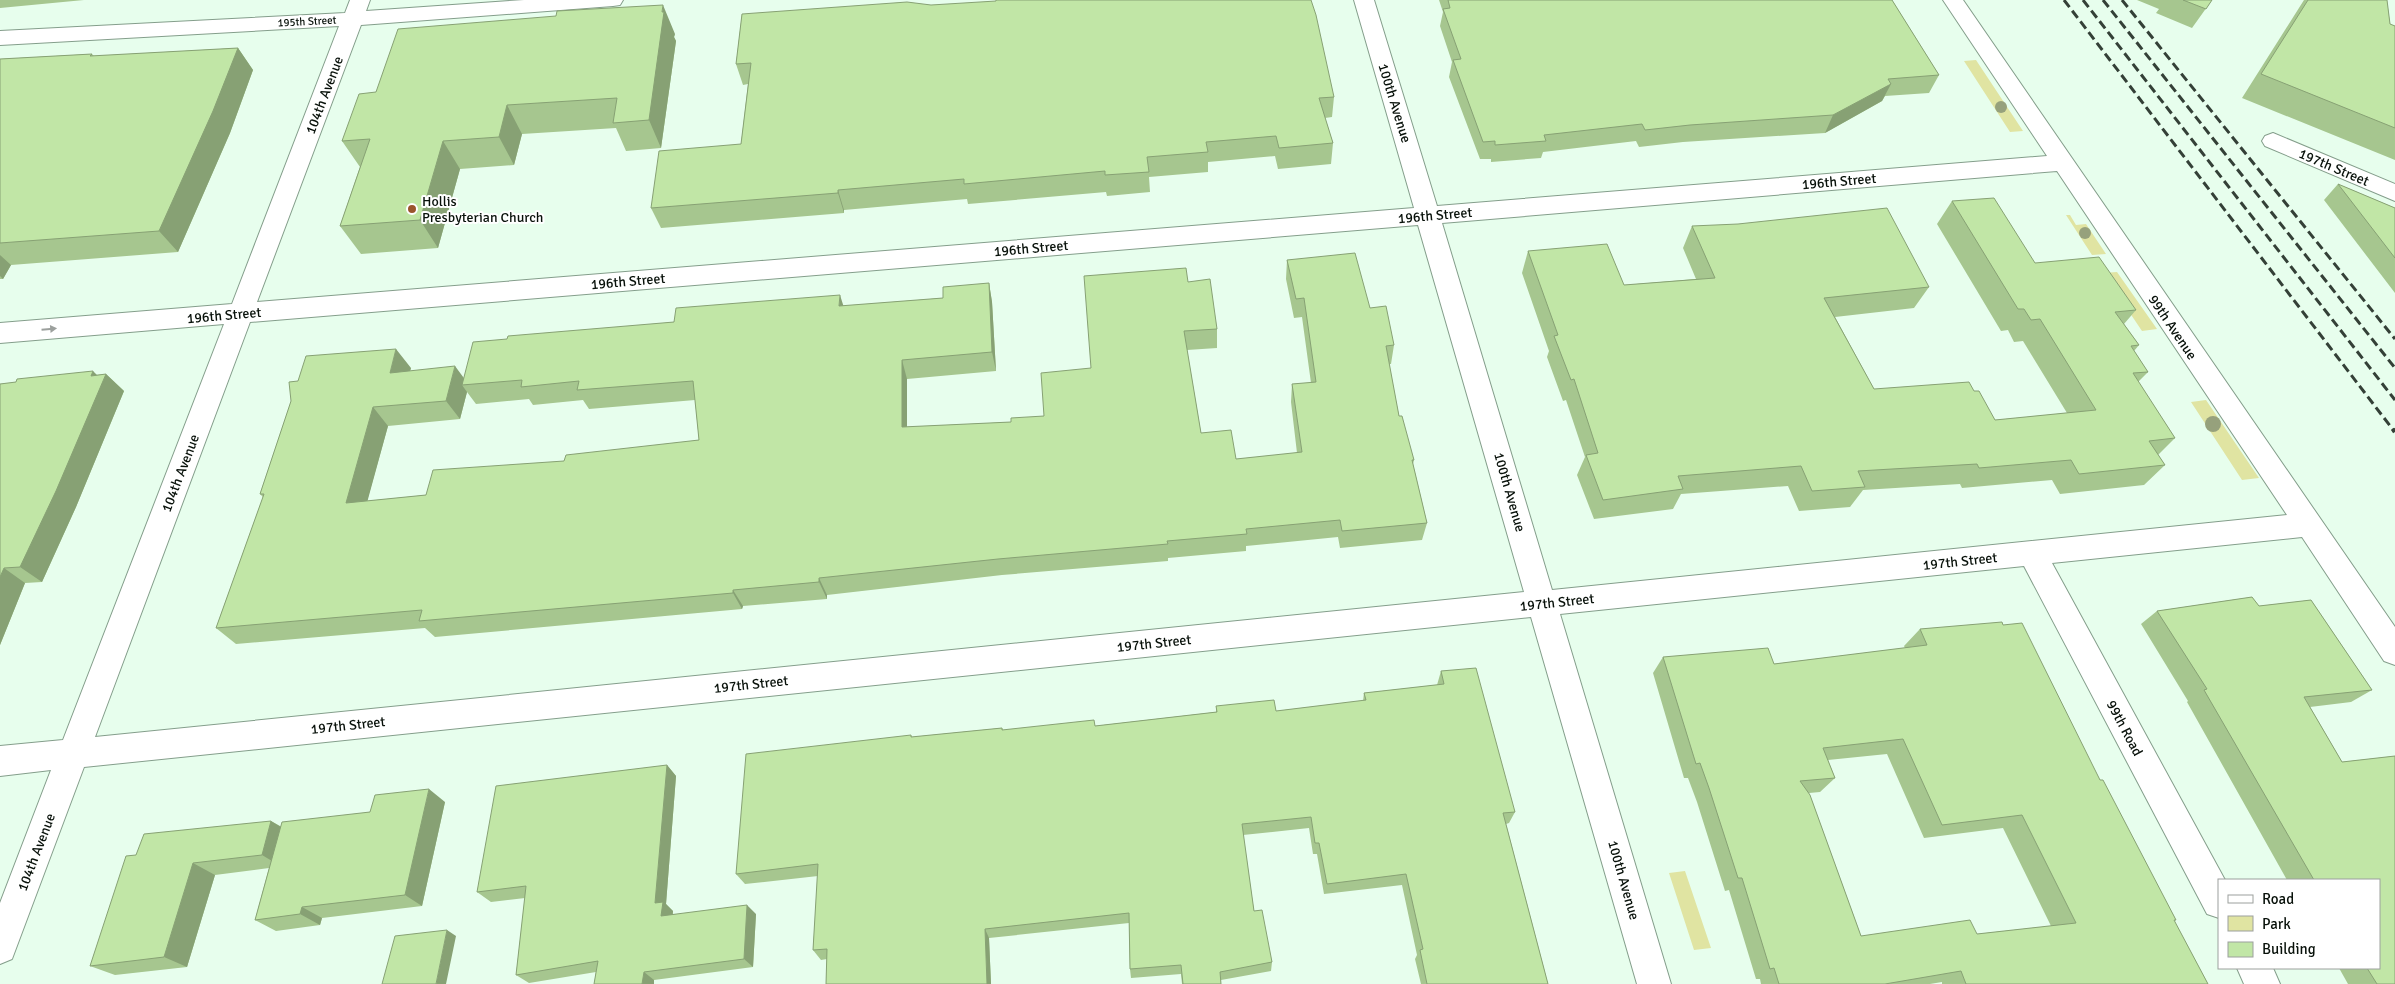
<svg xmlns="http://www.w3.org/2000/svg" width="2395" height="984" font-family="Signika,sans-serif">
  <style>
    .green { fill: #e0e4a2 }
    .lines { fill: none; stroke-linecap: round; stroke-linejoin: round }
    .minor-casing { stroke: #849e8b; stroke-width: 2 }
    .minor { fill: #fff; fill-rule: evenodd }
    .rail-far1 { stroke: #344037; stroke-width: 3; stroke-dasharray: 9 4.5; stroke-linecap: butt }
    .rail { stroke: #344037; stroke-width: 4.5; stroke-dasharray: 11 5.5; stroke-linecap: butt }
    .tree { fill: #96a17c }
    .wall { fill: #a6c68f; fill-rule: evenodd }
    .shaded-wall { fill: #87a174 }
    .building { fill: #c1e6a6; stroke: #87a174; fill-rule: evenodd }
    .oneway { fill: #9ca09d }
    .poi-dot { fill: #9a542c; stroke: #fff; stroke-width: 2 }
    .labels { text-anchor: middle; stroke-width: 4; stroke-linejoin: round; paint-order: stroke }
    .far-street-label { font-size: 11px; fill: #08110a; stroke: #fff }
    .street-label { font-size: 14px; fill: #08110a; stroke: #fff }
    .poi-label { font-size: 14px; fill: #08110a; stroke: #fff; text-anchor: start }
  </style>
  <rect width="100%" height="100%" fill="#e7feed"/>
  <path class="green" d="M1976 60 2023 131 2010 132 1964 61Z
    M2066 215H2070L2076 225 2086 224 2106 254 2092 255Z
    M2117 272 2157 329 2142 331 2103 273Z
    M2206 400 2259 478 2242 480 2191 402Z
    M1685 871 1711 948 1694 950 1669 873Z"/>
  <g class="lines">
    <g class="minor-casing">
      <path id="minor" d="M350 0H370L366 11 524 0H623L620 5 613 6 361 25 257 302 1414 208 1354 0H1374L1437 206 2047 156 1943 0H1963L2395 627V665L2384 661 2302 537 2052 563 2225 880H2219V918L2207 914 2024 566 1560 614 1671 984H1637L1531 617 84 767 12 959 0 964V903L51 770 0 776V746L63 740 224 324 0 343V323L232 304 339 26 0 45V31L345 13ZM2057 171 2287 515 1552 590 1442 223ZM1418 225 1524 592 95 737 250 322Z
        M2273 133 2395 184V201L2265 146 2262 141 2265 136Z
        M2237 968H2273L2280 984H2244Z"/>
    </g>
    <use href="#minor" class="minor"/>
    <path class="rail-far1" d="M2064 0 2394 431
      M2083 0 2395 400
      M2103 0 2395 368
      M2122 0 2395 339"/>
    <path class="rail" d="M2393 429 2395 432"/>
  </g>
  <g class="tree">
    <circle cx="2001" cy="107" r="6"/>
    <circle cx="2085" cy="233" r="6"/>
    <circle cx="2213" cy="424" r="8"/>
  </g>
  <path class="wall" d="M0 0H84L0 8Z
    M1439 0H1892L1939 75 1929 93 1885 96 1882 101 1825 133 1683 142 1639 147 1636 141 1543 152 1541 158 1491 162V159H1480L1449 77 1452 62 1440 26 1443 12Z
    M2137 0H2212L2192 28 2156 13 2159 9Z
    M2304 0H2387L2390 24 2395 26V160L2242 98Z
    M742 14 1334 97 1332 117 1325 118 1333 143 1331 164 1278 169 1275 156 1208 162V172L1149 177 1150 192 1107 196 1106 192 968 204 967 199 844 210V213L661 228 651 208 741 144 748 84 743 85 736 64Z
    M675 34 674 37 676 41 661 148 626 151 616 128 522 134 514 165 460 169 438 248 361 254 340 226 360 167 342 141Z
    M238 48 253 70 230 133 178 252 11 265 3 279H0V59L92 54 94 56Z
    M2338 184 2395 208V293L2324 200Z
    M1952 201 2035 263 2136 310 2124 324 2139 345 2134 351 2148 372 2138 382 2175 438 2158 455 2165 465 2144 485 2060 494 2052 480 1962 488 1960 484 1863 490 1850 507 1799 511 1788 486 1681 494 1673 509 1594 519 1577 475 1585 457 1566 400 1563 401 1547 357 1549 351 1522 273 1528 251 1624 285 1696 279 1683 248 1692 226 1929 287 1914 308 1835 317 1874 389 1974 391 1995 420 2067 413 2023 341 2014 342 2008 330 2001 331 1937 224Z
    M1287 260 1370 308 1394 345 1391 364H1389L1399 416 1414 460 1413 464 1427 523 1422 540 1340 548 1338 537 1246 546V551L1168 558V561L1002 575 827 595V599L743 606 742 609 435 637 425 628 236 644 216 628 263 497 260 494 298 381 411 368 410 371 464 378 507 339 674 322 843 306 943 298 989 283 992 302 996 371 907 379V427L1011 422 1044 416 1091 368 1188 282 1217 329V348L1187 350 1201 433 1236 459 1297 453 1291 402 1292 384 1311 383 1302 317 1294 318 1286 279ZM467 392 476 404 529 399 533 405 583 400 589 409 695 400 699 440 564 461 426 495 367 501 388 426 460 419Z
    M106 374 124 391 76 507 42 582 25 583 0 645V384Z
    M2252 597 2259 606 2311 600 2372 690 2351 702 2310 707 2342 762 2395 756V984H2348L2339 968H2379V880H2287L2187 702 2188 701 2141 624 2157 611Z
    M2003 625 2100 780 2176 920 2174 921 2208 984H1942V982L1930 984H1761L1760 979H1756L1729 890 1725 891 1697 802 1688 778H1684L1653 673 1663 657 1774 664 1905 648 1904 646 1920 629ZM1887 754 1924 838 2003 828 2051 926 1977 934 1861 936 1809 793 1820 792 1835 778 1828 760Z
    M1441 671 1515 812 1509 823 1506 824 1548 984H1421L1415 959 1417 955 1402 885 1324 894 1317 854H1313L1309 828 1243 835 1254 911 1272 962 1271 971 1221 980V984H1182L1181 974 1131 978 1130 969 1129 923 989 938 991 984H826L827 959 821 960 813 950 818 876 745 884 736 874 911 735 912 737 1002 728 1003 730 1095 726 1216 712V706L1276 711 1363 701 1364 693 1437 685Z
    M667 765 676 776 666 904 673 911V914H756L753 967 654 980V984H594L596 972 529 983 516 975 525 898 491 902 477 892Z
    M445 802 422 906 322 918 320 925 276 931 255 920 269 868 215 875 187 967 115 975 90 966 136 855 271 821 280 826 370 812Z"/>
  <path class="shaded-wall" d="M663 5 675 34 674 37 676 41 661 148 649 120Z
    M238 48 253 70 230 133 178 252 159 231Z
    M1891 84 1882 101 1825 133 1833 115Z
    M507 105 522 134 514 165 499 137Z
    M443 141 460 169 438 248 420 220Z
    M838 190 844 210V213L838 193Z
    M0 255 11 265 3 279 0 276Z
    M989 283 992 302 996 371 992 352Z
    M840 295 846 314 839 306Z
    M396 349 411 368 404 391 390 373Z
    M902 360 907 379V445L902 427Z
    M455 366 469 385H462L467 392 460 419 446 401Z
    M93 371 103 381 106 374 124 391 76 507 42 582 20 567Z
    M373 407 388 426 362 521 346 503Z
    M4 568 25 583 0 645V577Z
    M819 578 827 595V599L819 582Z
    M733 590 743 606 742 609 733 593Z
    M667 765 676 776 666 904 673 911 671 925 661 916 655 903Z
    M429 789 445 802 422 906 405 895Z
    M271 821 291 833 282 867 262 855Z
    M193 863 215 875 187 967 164 957Z
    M747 905 756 914 753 967 744 959Z
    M302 907 322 918 320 925 300 914Z
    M985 929 989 938 991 984H987Z
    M447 930 456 936 446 984H436Z
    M644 972 654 980V984H642Z"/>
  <path class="building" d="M996 0H1311L1316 15 1334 97 1319 98 1333 143 1279 148 1276 136 1206 142 1208 152 1147 157 1149 172 1105 175V171L964 184V179L838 190V193L651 208 659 151 741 144 751 63 736 64 742 14 907 2 931 5 996 1Z
    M1448 0H1892L1939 75 1888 79 1891 84 1833 115 1690 125 1645 130 1642 124 1544 135 1546 141 1495 145V141L1483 142 1453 60 1461 59 1443 9 1450 8Z
    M2183 0H2212L2206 9Z
    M2308 0H2387L2390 24 2395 26V128L2261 74Z
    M663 5 662 12H664L649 120 613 123 617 98 507 105 499 137 443 141 420 220 340 226 370 139 342 141 359 94 376 92 398 29 556 16 557 11Z
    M238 48 213 111 159 231 0 243V59L92 54 90 56Z
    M2338 184 2395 208V258Z
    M1994 198 2035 263 2099 257 2136 310 2115 312 2139 345 2131 346 2148 372 2133 373 2175 438 2149 441 2165 465 2079 474 2071 460 1979 468 1977 464 1858 471 1865 487 1812 491 1801 466 1678 476 1683 489 1603 500 1586 455 1598 453 1574 379 1571 380 1554 336 1558 335 1528 251 1607 244 1624 285 1715 278 1692 226 1738 224 1887 208 1929 287 1824 298 1874 389 1969 382 1974 391H1979L1995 420 2096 410 2040 319 2031 320 2024 309H2018L1952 201Z
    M1355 253 1370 308 1386 306 1394 345 1386 346 1399 416H1402L1414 460H1412L1427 523 1342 531 1340 520 1246 529 1247 534 1167 541 1168 544 998 559 819 578V582L733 590V593L419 621 422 610 216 628 264 494H260L291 401 289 382 298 381 306 356 396 349 390 373 455 366 446 401 373 407 346 503 426 495 433 470 564 461 566 455 699 440 693 381 577 390 579 381 521 387 522 380 462 385 473 342 507 339 508 336 674 322 676 308 840 295 839 306 943 298V287L989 283 992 352 902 360V427L1011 422V418L1044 416 1041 373 1091 368 1084 276 1186 268 1188 282 1210 279 1217 329 1184 331 1201 433 1231 430 1236 459 1302 452 1292 384 1316 382 1304 298 1296 299 1287 260Z
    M93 371 91 376 106 374 56 491 20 567 4 568 0 577V384L16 382 17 379Z
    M2252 597 2259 606 2311 600 2372 690 2304 697 2342 762 2395 756V984H2377L2367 968H2379V880H2314L2204 690 2207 689 2157 611Z
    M2002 622 2003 625 2022 623 2100 780H2103L2176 920H2174L2208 984H1966L1961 971 1885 984H1779L1774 968 1770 969 1742 878H1738L1709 788 1700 763 1696 764 1663 657 1768 648 1774 664 1927 645 1920 629ZM1903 739 1942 825 2022 815 2076 923 1977 934 1970 920 1861 936 1810 795 1800 781 1835 778 1823 748Z
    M1476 668 1515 812 1503 813 1548 984H1427L1420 950 1423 949 1406 874 1327 884 1319 843H1315L1311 817 1242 824 1254 911 1262 910 1272 962 1220 972 1221 984H1183L1181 965 1130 969 1129 913 985 929 987 984H826L827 949 813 950 818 864 736 874 746 754 911 735V737L1002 728V730L1094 720 1095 726 1217 712 1216 706 1274 700 1276 711 1366 700 1364 693 1444 684 1441 671Z
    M667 765 655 903 663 902 661 916 747 905 744 959 644 972 642 984H594L598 961 516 975 526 886 477 892 496 786Z
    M429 789 405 895 302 907 300 914 255 920 282 822 370 812 375 795Z
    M271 821 262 855 193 863 164 957 90 966 126 856 136 855 144 834Z
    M447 930 436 984H382L395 936Z"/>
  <defs><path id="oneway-solid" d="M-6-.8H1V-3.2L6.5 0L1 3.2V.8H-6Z" transform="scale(1.25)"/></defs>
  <use class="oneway" href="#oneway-solid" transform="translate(49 329) rotate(-5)"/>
  <circle class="poi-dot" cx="412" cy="209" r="5"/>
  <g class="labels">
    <g class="far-street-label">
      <text transform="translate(307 21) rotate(-3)" y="4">195th Street</text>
    </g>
    <g class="street-label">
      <text transform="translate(324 95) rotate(-69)" y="5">104th Avenue</text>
      <text transform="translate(1395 103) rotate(73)" y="5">100th Avenue</text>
      <text transform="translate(2334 167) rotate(23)" y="5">197th Street</text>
      <text transform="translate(1839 181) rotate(-5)" y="5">196th Street</text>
      <text transform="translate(1435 215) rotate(-5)" y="5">196th Street</text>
      <text transform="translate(1031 248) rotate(-5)" y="5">196th Street</text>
      <text transform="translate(628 281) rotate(-5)" y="5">196th Street</text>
      <text transform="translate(224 315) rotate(-5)" y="5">196th Street</text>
      <text transform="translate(2173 327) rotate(56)" y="5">99th Avenue</text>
      <text transform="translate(180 473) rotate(-69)" y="5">104th Avenue</text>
      <text transform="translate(1510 492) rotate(74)" y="5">100th Avenue</text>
      <text transform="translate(1960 561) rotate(-6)" y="5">197th Street</text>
      <text transform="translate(1557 602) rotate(-6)" y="5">197th Street</text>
      <text transform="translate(1154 643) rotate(-6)" y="5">197th Street</text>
      <text transform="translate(751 684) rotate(-6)" y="5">197th Street</text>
      <text transform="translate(348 725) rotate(-6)" y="5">197th Street</text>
      <text transform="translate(2125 728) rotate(62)" y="5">99th Road</text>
      <text transform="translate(36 852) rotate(-69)" y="5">104th Avenue</text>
      <text transform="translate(1624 880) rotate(74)" y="5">100th Avenue</text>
    </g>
    <g class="poi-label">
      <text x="422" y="206">Hollis<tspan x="422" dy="16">Presbyterian Church</tspan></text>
    </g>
  </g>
  <rect x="2218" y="879" width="162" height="90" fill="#ffffff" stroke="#9ca09d"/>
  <rect x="2228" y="895" width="25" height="8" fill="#ffffff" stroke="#9ca09d"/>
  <text x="2262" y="904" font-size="15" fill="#08110a">Road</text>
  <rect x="2228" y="916" width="25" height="15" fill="#e0e4a2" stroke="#9ca09d"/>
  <text x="2262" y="929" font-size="15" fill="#08110a">Park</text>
  <rect x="2228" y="942" width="25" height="15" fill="#c1e6a6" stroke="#9ca09d"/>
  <text x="2262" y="954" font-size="15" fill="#08110a">Building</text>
</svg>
